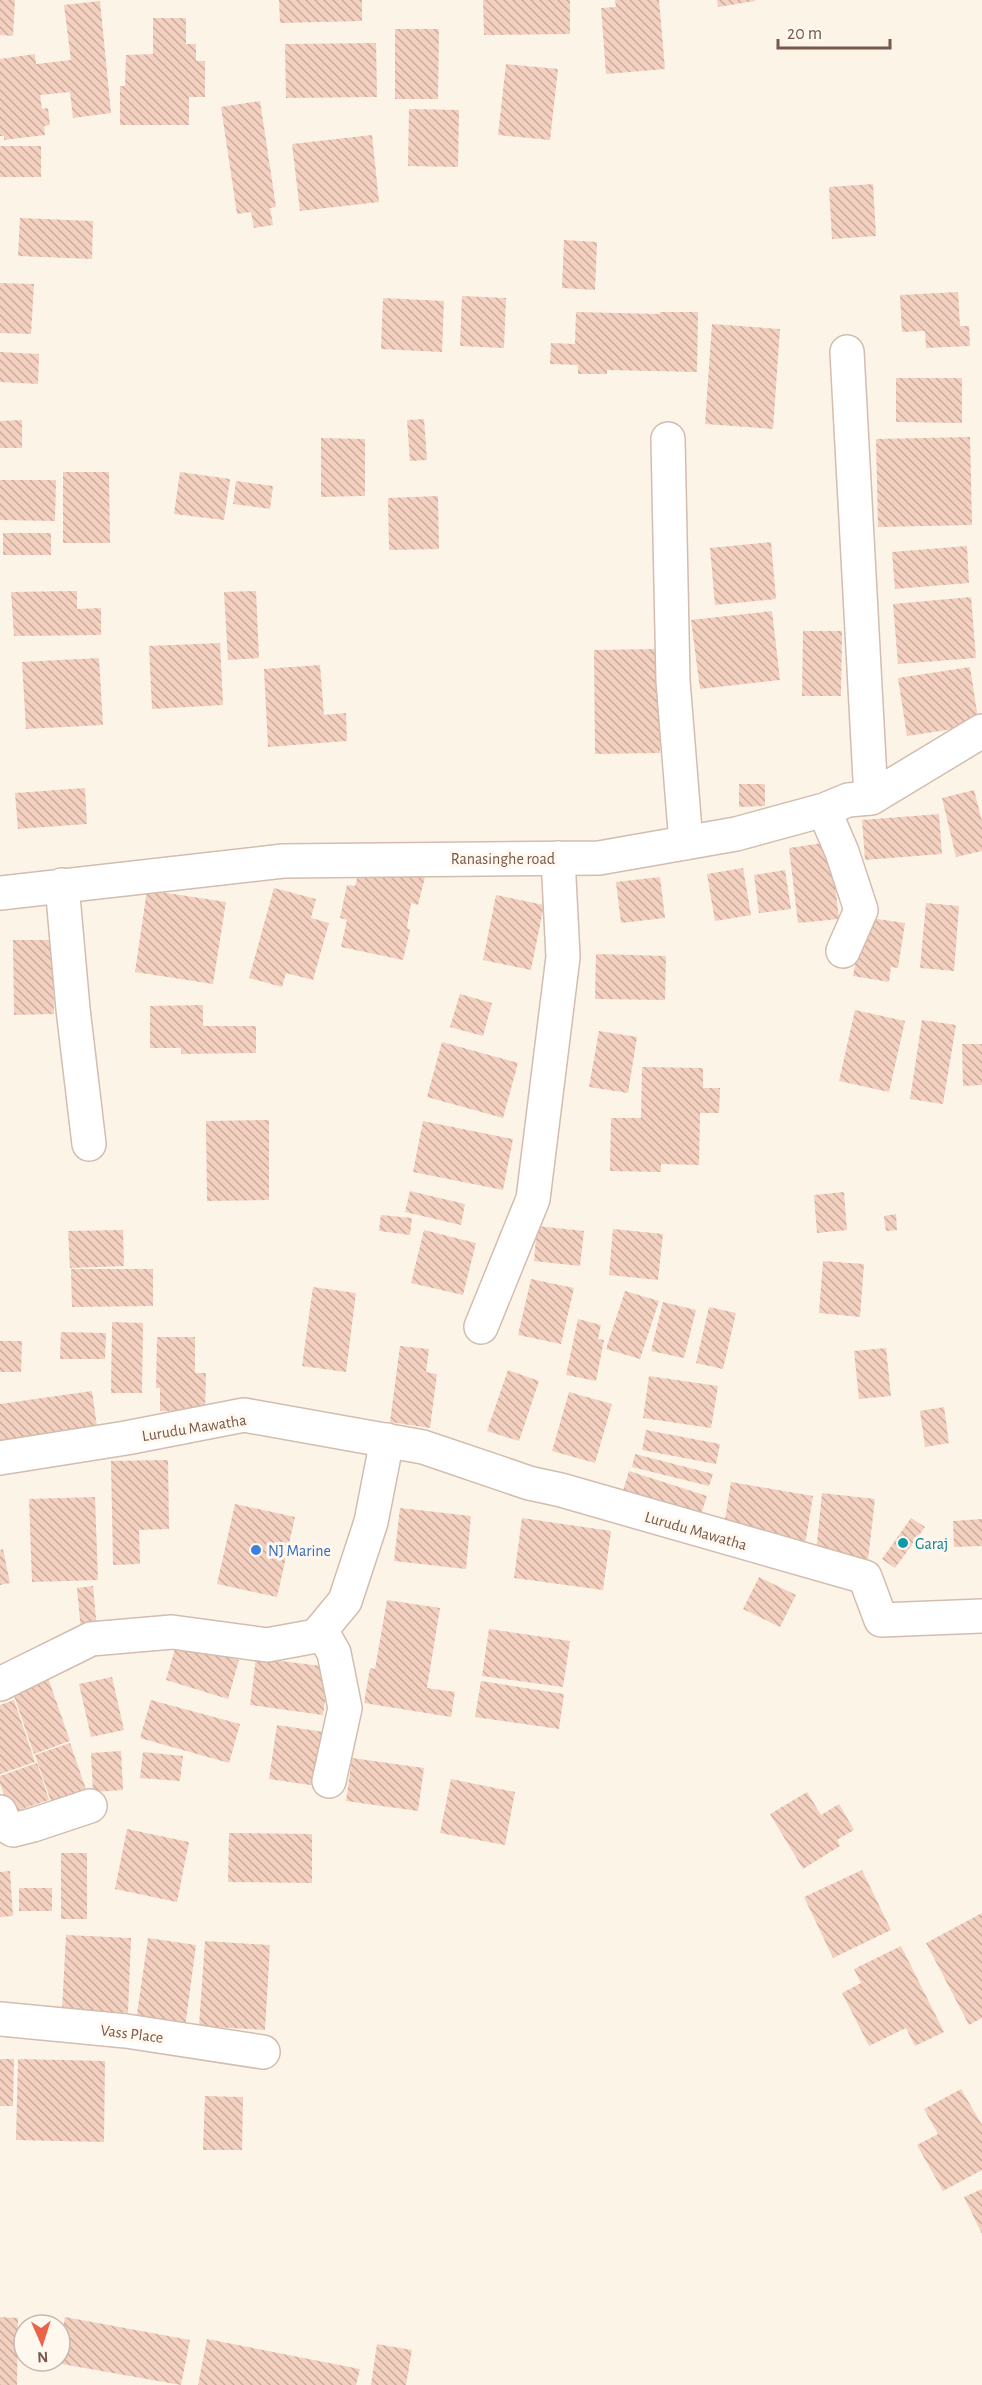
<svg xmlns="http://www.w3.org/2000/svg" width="982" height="2385" font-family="'Alegreya Sans',sans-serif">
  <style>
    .building { fill: url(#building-back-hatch) }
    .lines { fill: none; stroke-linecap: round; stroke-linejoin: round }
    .minor-casing { stroke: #d2bdaf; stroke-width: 36 }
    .minor { stroke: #fff; stroke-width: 33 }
    .culture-dot { fill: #0f9aa8; stroke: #fff8ef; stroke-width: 2 }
    .shop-dot { fill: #3f7fe0; stroke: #fff8ef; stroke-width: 2 }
    .labels { text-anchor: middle; stroke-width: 6; stroke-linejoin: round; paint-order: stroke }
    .street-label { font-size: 16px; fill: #78584b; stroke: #fff8ef }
    .culture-label { font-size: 16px; fill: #0d838f; stroke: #fff8ef; text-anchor: start }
    .shop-label { font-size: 16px; fill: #366cbe; stroke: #fff8ef; text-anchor: start }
  </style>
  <defs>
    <pattern id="building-back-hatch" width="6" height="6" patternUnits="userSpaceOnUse" patternTransform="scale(1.5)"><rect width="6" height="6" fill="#f3d0bf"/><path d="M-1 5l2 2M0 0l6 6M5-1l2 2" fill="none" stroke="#caac9d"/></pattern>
  </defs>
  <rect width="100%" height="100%" fill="#fdf4e8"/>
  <path class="building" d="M0 0H15L13 36 0 35Z
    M279 0H362V21L280 23Z
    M483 0H570V34L484 35Z
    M615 0H659L665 69 606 74 601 8 616 7Z
    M717 0H755V1L718 7Z
    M100 1 111 113 73 118 70 92 40 95 42 109 48 108 50 125 44 126 45 135 4 140V136H0V59L35 54 36 64 71 60 64 5Z
    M153 18H186V44H196V61H205V97H189V125H120V86H125L126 55 153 54Z
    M395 29H439L438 99H395Z
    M376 43 377 97 286 98 285 44Z
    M506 64 558 69 550 140 498 135Z
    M260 101 276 207 270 208 273 225 254 228 251 212 237 214 221 107Z
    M409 109 459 110 458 167 408 166Z
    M372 135 379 202 300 211 292 144Z
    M0 146H41V177H0Z
    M873 184 876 236 832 239 829 187Z
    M20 218 93 221 92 259 18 256Z
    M564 240 597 242 595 290 562 288Z
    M0 283 34 284 31 334 0 333Z
    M958 292 960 326H969L970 346 926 348 925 331 902 332 900 295Z
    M462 296 506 298 504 348 460 346Z
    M383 298 444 301 442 352 381 349Z
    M576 312 660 314V312H698L697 372 607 370V374H578V365L550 364 551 343 575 344Z
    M712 324 780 329 773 429 705 424Z
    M0 352 39 354 38 384 0 382Z
    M896 378H962V423L896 422Z
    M424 419 427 460 410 461 407 420Z
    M22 420V448H0V421Z
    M970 437 972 525 878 527 876 439Z
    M321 438 365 439V496L321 497Z
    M63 472H109L110 543H63Z
    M180 472 230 479 224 520 174 514Z
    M0 480H56L55 521 0 520Z
    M236 481 273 486 270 509 233 504Z
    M438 496 439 549 389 550 388 498Z
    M3 533H51V555H3Z
    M771 542 776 599 715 605 710 548Z
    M967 546 969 583 895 589 892 552Z
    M77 591V609L101 608V635L14 636 11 592Z
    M256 591 259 658 228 660 224 592Z
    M971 597 976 658 898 664 893 604Z
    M772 611 780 680 700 689 691 620Z
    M803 631H842L841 696H802Z
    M220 643 223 705 152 709 149 646Z
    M659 649 660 753 595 754 594 650Z
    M99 658 103 725 26 729 22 662Z
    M320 665 324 715 346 713 347 741 268 747 264 669Z
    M970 667 979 725 907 736 898 678Z
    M739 784H765V806L739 807Z
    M85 788 87 824 18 829 15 793Z
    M974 790 982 821V851L956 857 942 798Z
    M939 814 942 854 865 860 862 820Z
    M830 842 839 919 798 923 789 848Z
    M361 863 425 877 418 905 411 903 407 928 410 930 403 960 341 947 347 920 340 918 347 885 355 886Z
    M743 868 751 915 715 921 707 874Z
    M785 870 791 909 759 913 754 875Z
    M660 877 665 918 621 923 616 882Z
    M274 888 316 899 311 918 329 923 313 980 286 973 282 987 249 978Z
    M147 890 226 902 213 984 135 972Z
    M496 895 544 905 531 970 483 960Z
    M926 903 959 906 954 971 920 968Z
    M870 918 905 923 898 968 891 967 889 982 853 976 862 923Z
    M13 940H53L54 1014 14 1015Z
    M596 954 666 956 665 1000 595 999Z
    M460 994 492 1003 483 1036 450 1027Z
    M203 1005V1026H256V1053L181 1054V1048H150V1006Z
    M855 1010 905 1021 889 1092 839 1081Z
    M922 1020 956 1025 943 1104 910 1099Z
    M599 1031 637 1037 628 1093 589 1087Z
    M442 1042 518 1063 503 1118 427 1097Z
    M962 1044H982V1085L963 1086Z
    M642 1067 703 1068V1088H720L719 1113H700L699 1165 661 1164V1172L610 1171 611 1118H641Z
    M269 1120V1200L207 1201 206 1121Z
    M423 1121 513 1139 503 1190 413 1172Z
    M410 1191 465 1204 461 1225 405 1212Z
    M844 1192 847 1230 817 1233 814 1195Z
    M896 1214 897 1230 886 1231 884 1216Z
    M381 1215 412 1218 410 1235 379 1231Z
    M537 1226 584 1231 580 1266 534 1261Z
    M613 1229 663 1234 658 1280 609 1275Z
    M123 1230 124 1266 70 1268 68 1231Z
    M424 1230 476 1243 463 1295 411 1283Z
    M823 1261 864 1264 860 1317 819 1313Z
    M71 1269H153V1306L72 1307Z
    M531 1279 574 1288 561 1344 518 1335Z
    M313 1287 356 1293 346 1372 302 1366Z
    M625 1291 659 1301 640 1359 606 1349Z
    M663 1302 696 1310 684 1358 651 1351Z
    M709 1307 736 1313 723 1369 696 1363Z
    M578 1319 601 1325 598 1339 604 1340 596 1381 566 1375Z
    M112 1322 143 1323 142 1393H111Z
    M61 1332 106 1333 105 1359H60Z
    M157 1337H195V1373H206L205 1411H160V1388H156Z
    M0 1341H22L21 1372H0Z
    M400 1346 429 1349 426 1372 437 1374 430 1428 390 1422Z
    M886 1348 891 1396 859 1399 854 1351Z
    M508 1370 539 1381 519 1441 487 1431Z
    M649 1376 718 1386 711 1428 643 1418Z
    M92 1391 98 1434 0 1448V1404Z
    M569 1392 612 1404 595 1463 552 1451Z
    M944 1407 949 1443 925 1447 920 1411Z
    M646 1430 720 1444 716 1464 642 1450Z
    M635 1454 713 1474 709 1486 632 1467Z
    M168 1460 169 1529 139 1530 140 1564 113 1565 111 1461Z
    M629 1471 707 1496 697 1526 620 1501Z
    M731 1482 813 1496 805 1545 723 1532Z
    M822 1493 875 1499 868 1559 816 1553Z
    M95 1497 98 1580 32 1582 29 1499Z
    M235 1504 295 1517 277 1597 217 1584Z
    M400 1508 471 1516 466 1569 394 1561Z
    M522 1518 611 1531 603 1590 514 1578Z
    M911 1518 925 1527 895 1568 882 1559Z
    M982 1519V1546L954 1547 953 1521Z
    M3 1549 10 1583 0 1585V1550Z
    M759 1577 796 1595 780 1627 743 1609Z
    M93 1586 97 1630 81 1631 77 1588Z
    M387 1600 440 1608 427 1688 455 1692 451 1717 364 1703 370 1668 375 1669Z
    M489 1629 570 1641 563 1687 482 1676Z
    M177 1642 239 1660 228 1699 166 1680Z
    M256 1658 330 1667 323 1715 250 1705Z
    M46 1672 70 1741 34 1754 10 1684Z
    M112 1677 124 1730 91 1737 79 1684Z
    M481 1681 564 1694 559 1729 475 1717Z
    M14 1700 35 1762 0 1774V1705Z
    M151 1700 240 1724 229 1763 140 1738Z
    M277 1725 324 1732 317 1786 269 1779Z
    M70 1743 88 1795 53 1807 35 1755Z
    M121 1751 123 1790 93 1792 91 1753Z
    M143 1752 183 1756 180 1781 140 1778Z
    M352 1758 424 1768 418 1811 346 1801Z
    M37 1763 49 1800 10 1813 0 1783V1776Z
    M451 1779 515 1792 505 1845 440 1833Z
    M807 1792 821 1815 839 1804 854 1830 837 1840 840 1846 803 1869 770 1814Z
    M127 1829 189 1842 177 1902 115 1889Z
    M229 1833 312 1834V1883L228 1882Z
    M61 1853H87V1919H61Z
    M862 1870 891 1930 833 1958 804 1897Z
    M10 1871 13 1916 0 1917V1872Z
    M19 1888H52V1911H19Z
    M982 1913V2018L969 2025 926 1943Z
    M66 1935 131 1938 128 2013 62 2010Z
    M148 1938 196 1945 185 2028 136 2021Z
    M205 1941 270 1945 265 2030 199 2026Z
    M901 1946 944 2032 915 2046 906 2028 869 2046 842 1993 861 1983 854 1969Z
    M0 2059H14L13 2106H0Z
    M18 2059 105 2061 104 2142 16 2140Z
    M961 2089 982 2125V2170L943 2191 917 2145 938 2134 924 2109Z
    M205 2096 243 2097 242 2150H203Z
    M982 2189V2234L964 2197Z
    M0 2317 18 2318 17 2385H0Z
    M65 2317 190 2340 181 2385 56 2363V2361H60V2342Z
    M207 2339 360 2369 356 2385H198Z
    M377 2344 412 2350 406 2385H371Z"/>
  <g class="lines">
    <g class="minor-casing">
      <path id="minor" d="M847 352 871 798
        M668 439 673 681 686 843
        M824 810 842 852 861 910 843 951
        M62 885 73 1009 89 1144
        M0 893 283 861 599 858 736 834 824 810 848 800 871 798 982 731
        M481 1327 533 1199 563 957 558 858
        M0 1458 126 1438 244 1415 423 1447 529 1483 561 1490 865 1577 881 1620 982 1616
        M321 1630 334 1653 345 1708 329 1781
        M0 1684 91 1639 172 1632 267 1645 316 1636 345 1601 371 1522 387 1440
        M0 1812 5 1825 13 1830 33 1825 90 1806
        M0 2019 126 2031 263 2052"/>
    </g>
    <use href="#minor" class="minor"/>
  </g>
  <circle class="culture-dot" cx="903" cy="1543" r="6"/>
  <circle class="shop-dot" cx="256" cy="1550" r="6"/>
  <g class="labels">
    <g class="street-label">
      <text x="503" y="864">Ranasinghe road</text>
      <text transform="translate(194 1427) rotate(-9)" y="6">Lurudu Mawatha</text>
      <text transform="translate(696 1530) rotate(16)" y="6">Lurudu Mawatha</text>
      <text transform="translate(132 2033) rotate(7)" y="6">Vass Place</text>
    </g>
    <g class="culture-label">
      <text x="915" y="1549">Garaj</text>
    </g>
    <g class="shop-label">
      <text x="268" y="1556">NJ Marine</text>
    </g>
  </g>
  <g transform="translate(42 2343) rotate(177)"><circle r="28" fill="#fff8ef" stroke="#c9b8ad" stroke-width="1.5"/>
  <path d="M0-4.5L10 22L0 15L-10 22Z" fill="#ea644a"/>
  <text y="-9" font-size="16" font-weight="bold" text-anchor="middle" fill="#78584b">N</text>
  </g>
  <path d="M778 39v9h112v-9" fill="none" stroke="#78584b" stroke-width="3"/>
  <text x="787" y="39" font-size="18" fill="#78584b" stroke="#fff8ef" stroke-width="4.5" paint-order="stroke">20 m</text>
</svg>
